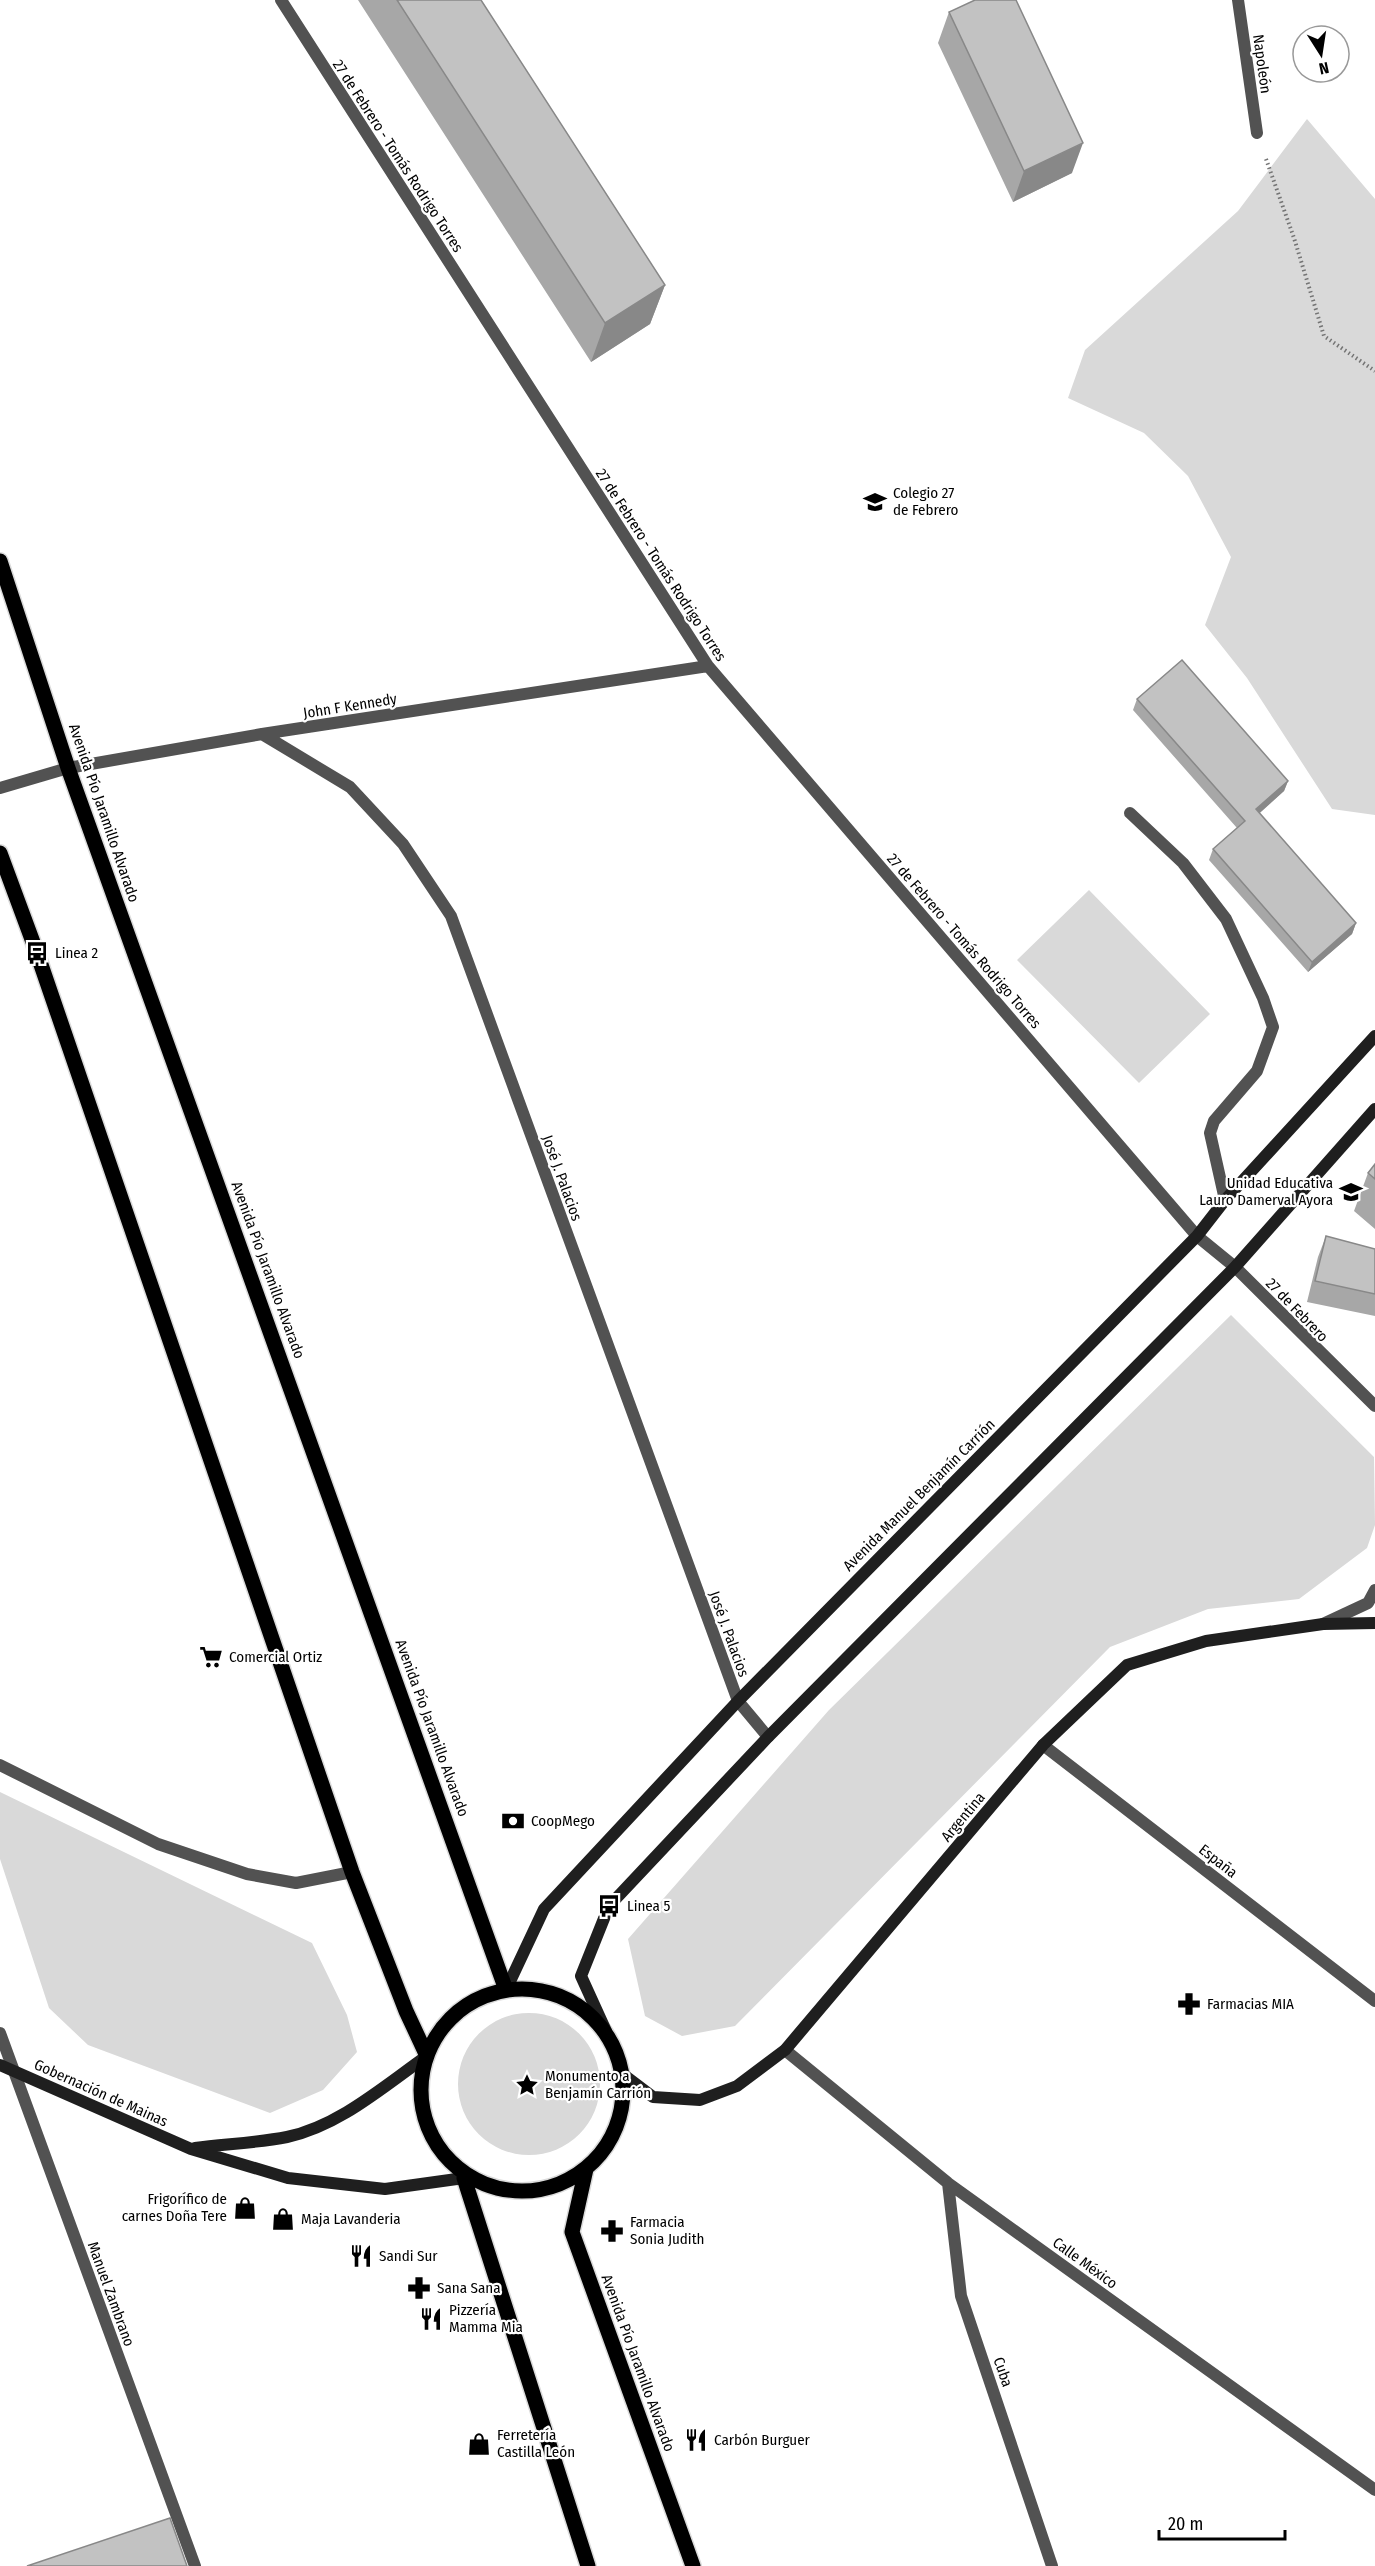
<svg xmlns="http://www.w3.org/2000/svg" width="1375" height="2566" font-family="'Fira Sans Condensed',sans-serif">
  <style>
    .green { fill: #d9d9d9 }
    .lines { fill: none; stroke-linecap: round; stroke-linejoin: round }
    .primary-casing { stroke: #dbdbdb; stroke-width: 18 }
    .path { stroke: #747474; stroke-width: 4; stroke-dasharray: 1.5 3; stroke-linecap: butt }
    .lane { stroke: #525252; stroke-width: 12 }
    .street { stroke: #525252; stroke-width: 12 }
    .secondary { stroke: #1f1f1f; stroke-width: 12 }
    .primary { stroke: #000; stroke-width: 15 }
    .wall { fill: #a7a7a7 }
    .shaded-wall { fill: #888 }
    .building { fill: #c2c2c2; stroke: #888; stroke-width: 1.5 }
    .labels { text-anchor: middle; stroke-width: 4.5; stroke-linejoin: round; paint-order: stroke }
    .street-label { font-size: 15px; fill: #000; stroke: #fff }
    .poi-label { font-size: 15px; fill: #000; stroke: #fff; text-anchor: start }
  </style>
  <rect width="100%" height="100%" fill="#fff"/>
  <path class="green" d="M1307 119 1375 199V815L1332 809 1247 678 1205 625 1231 557 1188 476 1144 433 1068 398 1085 350 1238 211Z
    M1089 890 1210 1014 1139 1083 1017 960Z
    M1231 1315 1374 1457 1375 1525 1367 1548 1299 1599 1208 1609 1110 1647 735 2026 682 2036 645 2016 628 1939 829 1710Z
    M0 1792 312 1943 347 2015 357 2052 323 2090 270 2113 88 2045 49 2008 0 1859Z
    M458 2084a71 71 0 1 1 142 0a71 71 0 1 1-142 0Z"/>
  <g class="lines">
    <g class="primary-casing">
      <path id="primary" d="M0 561 68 768 506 1990
        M0 853 37 953 352 1872 406 2011 427 2056
        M421 2090a101 101 0 1 1 202 0a101 101 0 1 1-202 0Z
        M586 2169 572 2232 693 2566
        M464 2178 588 2566"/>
    </g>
    <path class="path" d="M1266 159 1294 238 1324 336 1375 371"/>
    <path class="lane" d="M1130 813 1183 863 1226 919 1263 998 1273 1027 1257 1071 1214 1121 1210 1133 1225 1200
      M0 1765 158 1844 247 1874 296 1883 352 1872"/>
    <path class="street" d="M281 0 708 666 1197 1236 1235 1267 1375 1406
      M1238 0 1257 133
      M262 734 350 787 403 844 451 916 738 1701 768 1737
      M0 788 68 768 262 734 708 666
      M1323 1624 1368 1603 1375 1590
      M1043 1745 1375 2001
      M0 2033 195 2566
      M785 2050 948 2183 1375 2490
      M948 2183 961 2296 1052 2566"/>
    <path class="secondary" d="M506 1990 544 1909 738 1701 1197 1236 1225 1200 1375 1036
      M606 2031 581 1976 609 1906 768 1737 1235 1267 1375 1109
      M0 2065 191 2149 288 2178 385 2189 464 2178
      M624 2075 653 2097 700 2100 737 2086 785 2050 1043 1745 1127 1665 1206 1641 1323 1624 1375 1623
      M195 2148C225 2144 257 2143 287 2137 339 2126 384 2086 427 2056"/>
    <use href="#primary" class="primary"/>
  </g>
  <path class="wall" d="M358 0H481L665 285 650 324 591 362Z
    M949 12 1072 173 1013 202 938 43Z
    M1137 699 1288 781 1284 791 1259 813 1356 923 1352 934 1308 972 1209 860 1213 849 1237 828 1133 710Z
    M1375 1164V1229L1354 1211 1368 1173Z
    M1326 1236 1375 1249V1316L1307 1302 1318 1257Z"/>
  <path class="shaded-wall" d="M1083 143 1072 173 1013 202 1024 171Z
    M665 285 650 324 591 362 605 323Z
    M1288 781 1284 791 1252 820 1256 809Z
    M1356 923 1352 934 1308 972 1312 962Z"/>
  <path class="building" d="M397 0H481L665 285 605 323Z
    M975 0H1016L1083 143 1024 171 949 12Z
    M1182 660 1288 781 1256 809 1356 923 1312 962 1213 849 1245 821 1137 699Z
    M1375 1164V1179L1368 1173Z
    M1326 1236 1375 1249V1294L1315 1281Z
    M170 2518 187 2566H27Z"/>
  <defs>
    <g id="school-bare" transform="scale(1.8)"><path d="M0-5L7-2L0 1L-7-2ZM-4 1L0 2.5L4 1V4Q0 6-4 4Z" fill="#000" stroke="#fff" stroke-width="2.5" paint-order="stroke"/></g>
    <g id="bus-bare" transform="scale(1.8)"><path d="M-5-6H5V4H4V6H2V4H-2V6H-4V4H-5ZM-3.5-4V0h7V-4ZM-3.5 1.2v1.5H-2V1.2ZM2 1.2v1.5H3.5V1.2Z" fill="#000" stroke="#fff" stroke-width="2.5" paint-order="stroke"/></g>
    <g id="supermarket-bare" transform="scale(1.8)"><path d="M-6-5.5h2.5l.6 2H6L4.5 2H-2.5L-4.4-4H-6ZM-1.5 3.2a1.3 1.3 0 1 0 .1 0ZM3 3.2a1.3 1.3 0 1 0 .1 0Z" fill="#000" stroke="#fff" stroke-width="2.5" paint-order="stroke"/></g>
    <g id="bank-bare" transform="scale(1.8)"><path d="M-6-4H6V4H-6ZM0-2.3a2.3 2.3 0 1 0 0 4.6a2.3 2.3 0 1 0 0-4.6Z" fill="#000" stroke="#fff" stroke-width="2.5" paint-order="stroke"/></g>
    <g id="pharmacy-bare" transform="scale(1.8)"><path d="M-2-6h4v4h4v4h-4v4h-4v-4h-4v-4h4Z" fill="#000" stroke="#fff" stroke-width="2.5" paint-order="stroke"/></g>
    <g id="sight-bare" transform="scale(1.8)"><path d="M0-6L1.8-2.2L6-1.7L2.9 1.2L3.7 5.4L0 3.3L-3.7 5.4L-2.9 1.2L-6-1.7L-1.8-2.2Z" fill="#000" stroke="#fff" stroke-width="2.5" paint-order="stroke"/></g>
    <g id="shop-bare" transform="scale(1.8)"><path d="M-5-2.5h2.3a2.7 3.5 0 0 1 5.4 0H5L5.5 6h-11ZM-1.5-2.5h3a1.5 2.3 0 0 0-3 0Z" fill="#000" stroke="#fff" stroke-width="2.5" paint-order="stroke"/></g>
    <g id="restaurant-bare" transform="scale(1.8)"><path d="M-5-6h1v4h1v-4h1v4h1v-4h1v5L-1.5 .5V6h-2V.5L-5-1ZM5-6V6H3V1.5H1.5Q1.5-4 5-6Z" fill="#000" stroke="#fff" stroke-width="2.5" paint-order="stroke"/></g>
  </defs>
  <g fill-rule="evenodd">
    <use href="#school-bare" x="875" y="502"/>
    <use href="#bus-bare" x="37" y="953"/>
    <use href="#school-bare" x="1351" y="1192"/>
    <use href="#supermarket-bare" x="211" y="1657"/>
    <use href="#bank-bare" x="513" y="1821"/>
    <use href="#bus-bare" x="609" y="1906"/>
    <use href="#pharmacy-bare" x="1189" y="2004"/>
    <use href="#sight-bare" x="527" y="2085"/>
    <use href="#shop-bare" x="245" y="2208"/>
    <use href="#shop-bare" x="283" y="2219"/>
    <use href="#pharmacy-bare" x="612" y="2231"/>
    <use href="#restaurant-bare" x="361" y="2256"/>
    <use href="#pharmacy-bare" x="419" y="2288"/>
    <use href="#restaurant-bare" x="431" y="2319"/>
    <use href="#restaurant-bare" x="696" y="2440"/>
    <use href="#shop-bare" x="479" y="2444"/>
  </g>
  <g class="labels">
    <g class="street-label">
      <text transform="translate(1262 64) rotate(82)" y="5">Napoleón</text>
      <text transform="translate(398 156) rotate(57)" y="5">27 de Febrero - Tomás Rodrigo Torres</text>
      <text transform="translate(661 565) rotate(57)" y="5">27 de Febrero - Tomás Rodrigo Torres</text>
      <text transform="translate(350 706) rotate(-9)" y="5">John F Kennedy</text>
      <text transform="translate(104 813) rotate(71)" y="5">Avenida Pío Jaramillo Alvarado</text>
      <text transform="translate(964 941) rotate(49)" y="5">27 de Febrero - Tomás Rodrigo Torres</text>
      <text transform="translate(562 1178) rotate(70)" y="5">José J. Palacios</text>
      <text transform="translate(268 1270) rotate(70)" y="5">Avenida Pío Jaramillo Alvarado</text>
      <text transform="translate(1297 1310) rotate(46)" y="5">27 de Febrero</text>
      <text transform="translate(919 1495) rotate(-45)" y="5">Avenida Manuel Benjamín Carrión</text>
      <text transform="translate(729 1634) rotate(70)" y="5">José J. Palacios</text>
      <text transform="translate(432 1728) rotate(70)" y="5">Avenida Pío Jaramillo Alvarado</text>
      <text transform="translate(963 1817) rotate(-50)" y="5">Argentina</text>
      <text transform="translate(1218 1861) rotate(38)" y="5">España</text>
      <text transform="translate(101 2093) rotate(24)" y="5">Gobernación de Mainas</text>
      <text transform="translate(1085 2263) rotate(36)" y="5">Calle México</text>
      <text transform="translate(111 2294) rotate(70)" y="5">Manuel Zambrano</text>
      <text transform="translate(638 2363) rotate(70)" y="5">Avenida Pío Jaramillo Alvarado</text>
      <text transform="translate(1003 2372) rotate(71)" y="5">Cuba</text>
    </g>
    <g class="poi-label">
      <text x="893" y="498">Colegio 27<tspan x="893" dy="17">de Febrero</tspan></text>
      <text x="55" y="958">Linea 2</text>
      <text x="1333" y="1188" text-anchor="end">Unidad Educativa<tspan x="1333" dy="17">Lauro Damerval Ayora</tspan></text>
      <text x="229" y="1662">Comercial Ortiz</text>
      <text x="531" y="1826">CoopMego</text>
      <text x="627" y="1911">Linea 5</text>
      <text x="1207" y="2009">Farmacias MIA</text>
      <text x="545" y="2081">Monumento a<tspan x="545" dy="17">Benjamín Carrión</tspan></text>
      <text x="227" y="2204" text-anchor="end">Frigorífico de<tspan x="227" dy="17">carnes Doña Tere</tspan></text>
      <text x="301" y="2224">Maja Lavanderia</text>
      <text x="630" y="2227">Farmacia<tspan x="630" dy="17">Sonia Judith</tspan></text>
      <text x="379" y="2261">Sandi Sur</text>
      <text x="437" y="2293">Sana Sana</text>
      <text x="449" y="2315">Pizzería<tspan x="449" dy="17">Mamma Mia</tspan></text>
      <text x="497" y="2440">Ferretería<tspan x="497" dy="17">Castilla León</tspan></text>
      <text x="714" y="2445">Carbón Burguer</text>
    </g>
  </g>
  <g transform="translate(1321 54) rotate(168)"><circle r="28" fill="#ffffff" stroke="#999999" stroke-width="1.5"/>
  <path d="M0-4.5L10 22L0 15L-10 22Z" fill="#000000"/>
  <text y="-9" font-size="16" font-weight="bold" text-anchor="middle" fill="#000000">N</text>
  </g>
  <path d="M1159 2530v9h126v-9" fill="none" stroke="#000000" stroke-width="3"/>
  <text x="1168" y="2530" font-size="18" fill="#000000" stroke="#ffffff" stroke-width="4.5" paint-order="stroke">20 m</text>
</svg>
